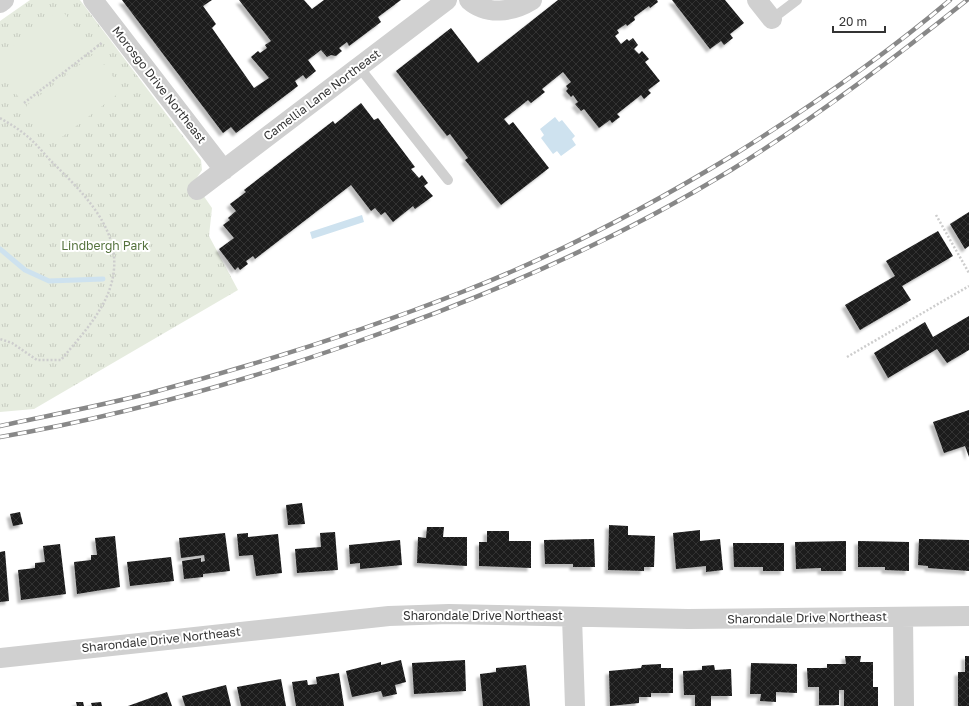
<svg xmlns="http://www.w3.org/2000/svg" width="969" height="706" font-family="'Golos Text',sans-serif">
  <style>
    .grass { fill: url(#grass-tufts) }
    .garden { fill: #e6ecdf }
    .water { fill: #cee2ef }
    .lines { fill: none; stroke-linecap: round; stroke-linejoin: round }
    .stream { stroke: #cee2ef; stroke-width: 5 }
    .building { fill: url(#building-cross-hatch); filter: url(#shadow) }
    .path { stroke: #cdcdcd; stroke-width: 2.5; stroke-dasharray: 2 2; stroke-linecap: butt }
    .service { stroke: #d0d0d0; stroke-width: 10 }
    .minor { stroke: #d0d0d0; stroke-width: 20 }
    .rail-casing { stroke: #888; stroke-width: 4.5 }
    .rail { stroke: #fff; stroke-width: 3; stroke-dasharray: 9; stroke-linecap: butt }
    .labels { text-anchor: middle; stroke-width: 4; stroke-linejoin: round; paint-order: stroke }
    .street-label { font-size: 12px; fill: #333; stroke: #fff }
    .park-label { font-size: 12px; fill: #55723d; stroke: #fff }
  </style>
  <defs>
    <pattern id="grass-tufts" width="24" height="20" patternUnits="userSpaceOnUse"><rect width="24" height="20" fill="#e6ecdf"/><path d="M3 7l-1-3M5 7V3M7 7l1-3M15 17l-1-3M17 17v-4M19 17l1-3" fill="none" stroke="#c6cbc0"/></pattern>
    <pattern id="building-cross-hatch" width="8" height="8" patternUnits="userSpaceOnUse"><rect width="8" height="8" fill="#1a1a1a"/><path d="M0 0l8 8M0 8l8-8" fill="none" stroke="#333"/></pattern>
    <filter id="shadow"><feDropShadow dx="-3.5" dy="3.5" stdDeviation="1" flood-color="#0004"/></filter>
  </defs>
  <rect width="100%" height="100%" fill="#fff"/>
  <path class="grass" d="M30 0H80L201 160 202 170 194 182 212 208 209 236 238 290 34 409 0 412V21Z"/>
  <path class="garden" d="M61 9 90 46 20 99 0 72V56Z
    M95 53 123 90 54 143 26 106Z"/>
  <path class="water" d="M555 117 559 122 562 120 575 136 572 139 576 145 561 156 557 151 553 154 541 138 544 135 540 129Z
    M362 215 364 222 312 239 310 232Z"/>
  <g class="lines">
    <path class="stream" d="M0 249 25 270 49 281 103 279"/>
  </g>
  <path class="building" d="M122 0H212L203 6 216 24 212 28 254 88 269 78 251 57 258 51 260 53 267 48 265 45 271 41 239 0H304L312 9 324 0H401L378 17 381 22 349 46 347 42 339 48 342 51 336 56 331 55 327 57 321 50 308 60 316 71 306 79 303 75 295 81 298 86 236 133 231 127 223 133Z
    M558 0H657L658 2 650 8 649 6 634 17 635 20 627 26 626 24 617 30 619 33 615 36 621 44 627 39 629 41 633 38 638 45 634 49 639 54 642 51 649 59 645 62 660 81 648 90 651 93 644 99 641 95 617 114 620 117 612 123 610 120 599 128 584 109 581 111 575 104 578 102 573 95 571 97 566 91 568 89 566 86 571 82 563 72 542 89 545 92 531 103 528 100 504 119 509 125 513 122 549 168 501 205 465 160 468 158 450 134 447 136 396 71 451 28 478 63Z
    M672 0H725L744 23 730 34 733 38 724 45 721 41 710 49Z
    M361 103 374 120 378 118 415 167 411 169 419 178 422 175 428 183 424 186 433 196 415 209 413 206 393 222 385 212 381 215 375 208 371 211 351 185 255 259 253 256 246 261 248 264 240 270 238 267 235 270 219 249 234 238 223 225 230 220 228 218 236 211 230 204 246 192 244 190 333 121 335 124Z
    M969 212V246L965 249 950 224Z
    M938 231 953 256 902 286 911 300 860 330 845 305 895 276 886 261Z
    M969 316V350L947 363 937 349 888 378 874 353 925 322 933 337Z
    M969 410V457L965 446 944 453 933 422Z
    M302 503 305 524 288 525 286 505Z
    M20 512 23 524 13 526 10 514Z
    M609 525 628 526V535L655 536 654 567H644V571L608 570Z
    M427 527H444L443 537H467V566L417 563 418 537 426 538Z
    M700 530V541L720 539 723 570 706 572V566L676 569 673 533Z
    M487 531H509V541H531V568L479 566V542H487Z
    M335 532 338 570 297 573 295 549 321 547 320 533Z
    M225 533 230 571 203 574V577L184 579 182 561 201 558V562L205 561 204 555 181 558 179 538Z
    M248 533V537L278 534 282 573 256 576 253 555 239 556 237 534Z
    M115 536 120 587 77 594 74 562 91 560V555H97L95 538Z
    M594 539 595 567H573V564H545L544 540Z
    M919 539 969 540V571L928 568V566L918 565Z
    M400 540 402 565 360 569V563L350 564 349 545Z
    M846 541V571H821V568L796 569 795 542Z
    M858 541 909 542V571L885 570V567H858Z
    M733 543H784V571H763V567H734Z
    M60 544 66 594 21 600 18 570 35 568V563L45 562 43 546Z
    M5 551 9 601 0 602V552Z
    M171 557 174 581 130 586 127 562Z
    M845 656H861L860 662H873V687H878V706H844V690H839V705H819V687H808L807 668H827V664H846Z
    M965 656H969V706H958V672H965Z
    M401 660 406 682 395 685 397 694 383 697 381 691 352 697 346 671 381 662V665Z
    M465 660 466 691 414 694 412 663Z
    M751 663 797 664V693L776 692V702L760 701 761 694H750Z
    M661 664V668H673V693H651V697H639V703L610 706 609 671 641 668 642 665Z
    M526 665 530 706H483L480 674 496 672V668Z
    M714 665 715 670 731 669 732 696H711V706H695V695H684L683 671 702 670V666Z
    M339 673 344 706H296L292 682 307 680 308 685 317 684 316 677Z
    M281 679 286 706H241L237 687Z
    M226 685 231 706H185L182 696Z
    M167 692 172 706H128Z
    M76 702H83L84 706H77Z
    M101 702 102 706H92L91 703Z"/>
  <g class="lines">
    <path class="path" d="M24 103 103 42
      M0 118C8 123 16 127 23 133 33 140 41 150 49 159 78 188 118 224 114 269 111 305 83 333 61 360H37L12 343 0 339
      M936 215 969 273
      M847 357 969 286"/>
    <path class="service" d="M772 19 797 0
      M359 67 448 180"/>
    <path class="minor" d="M93 0 224 170
      M469 0C487 16 513 12 532 0
      M757 0 772 19
      M0 3 4 0
      M197 190 447 0
      M572 617 575 706
      M903 617 904 706
      M0 658 389 616 449 614 688 619 969 616"/>
    <g class="rail-casing">
      <path id="rail" d="M0 426C50 415 100 406 150 393 255 365 360 332 462 292 557 255 648 207 735 154 810 107 883 57 950 0
        M0 437C122 416 242 382 359 341 488 296 614 242 731 170 814 119 891 61 967 0"/>
    </g>
    <use href="#rail" class="rail"/>
  </g>
  <g class="labels">
    <g class="street-label">
      <text transform="translate(159 85) rotate(52)" y="4">Morosgo Drive Northeast</text>
      <text transform="translate(322 95) rotate(-37)" y="4">Camellia Lane Northeast</text>
      <text x="483" y="620">Sharondale Drive Northeast</text>
      <text transform="translate(807 618) rotate(-1)" y="4">Sharondale Drive Northeast</text>
      <text transform="translate(161 640) rotate(-6)" y="4">Sharondale Drive Northeast</text>
    </g>
    <g class="park-label">
      <text x="105" y="250">Lindbergh Park</text>
    </g>
  </g>
  <path d="M833 26v6h52v-6" fill="none" stroke="#333333" stroke-width="2"/>
  <text x="839" y="26" font-size="12" fill="#333333" stroke="#ffffff" stroke-width="3" paint-order="stroke">20 m</text>
</svg>
